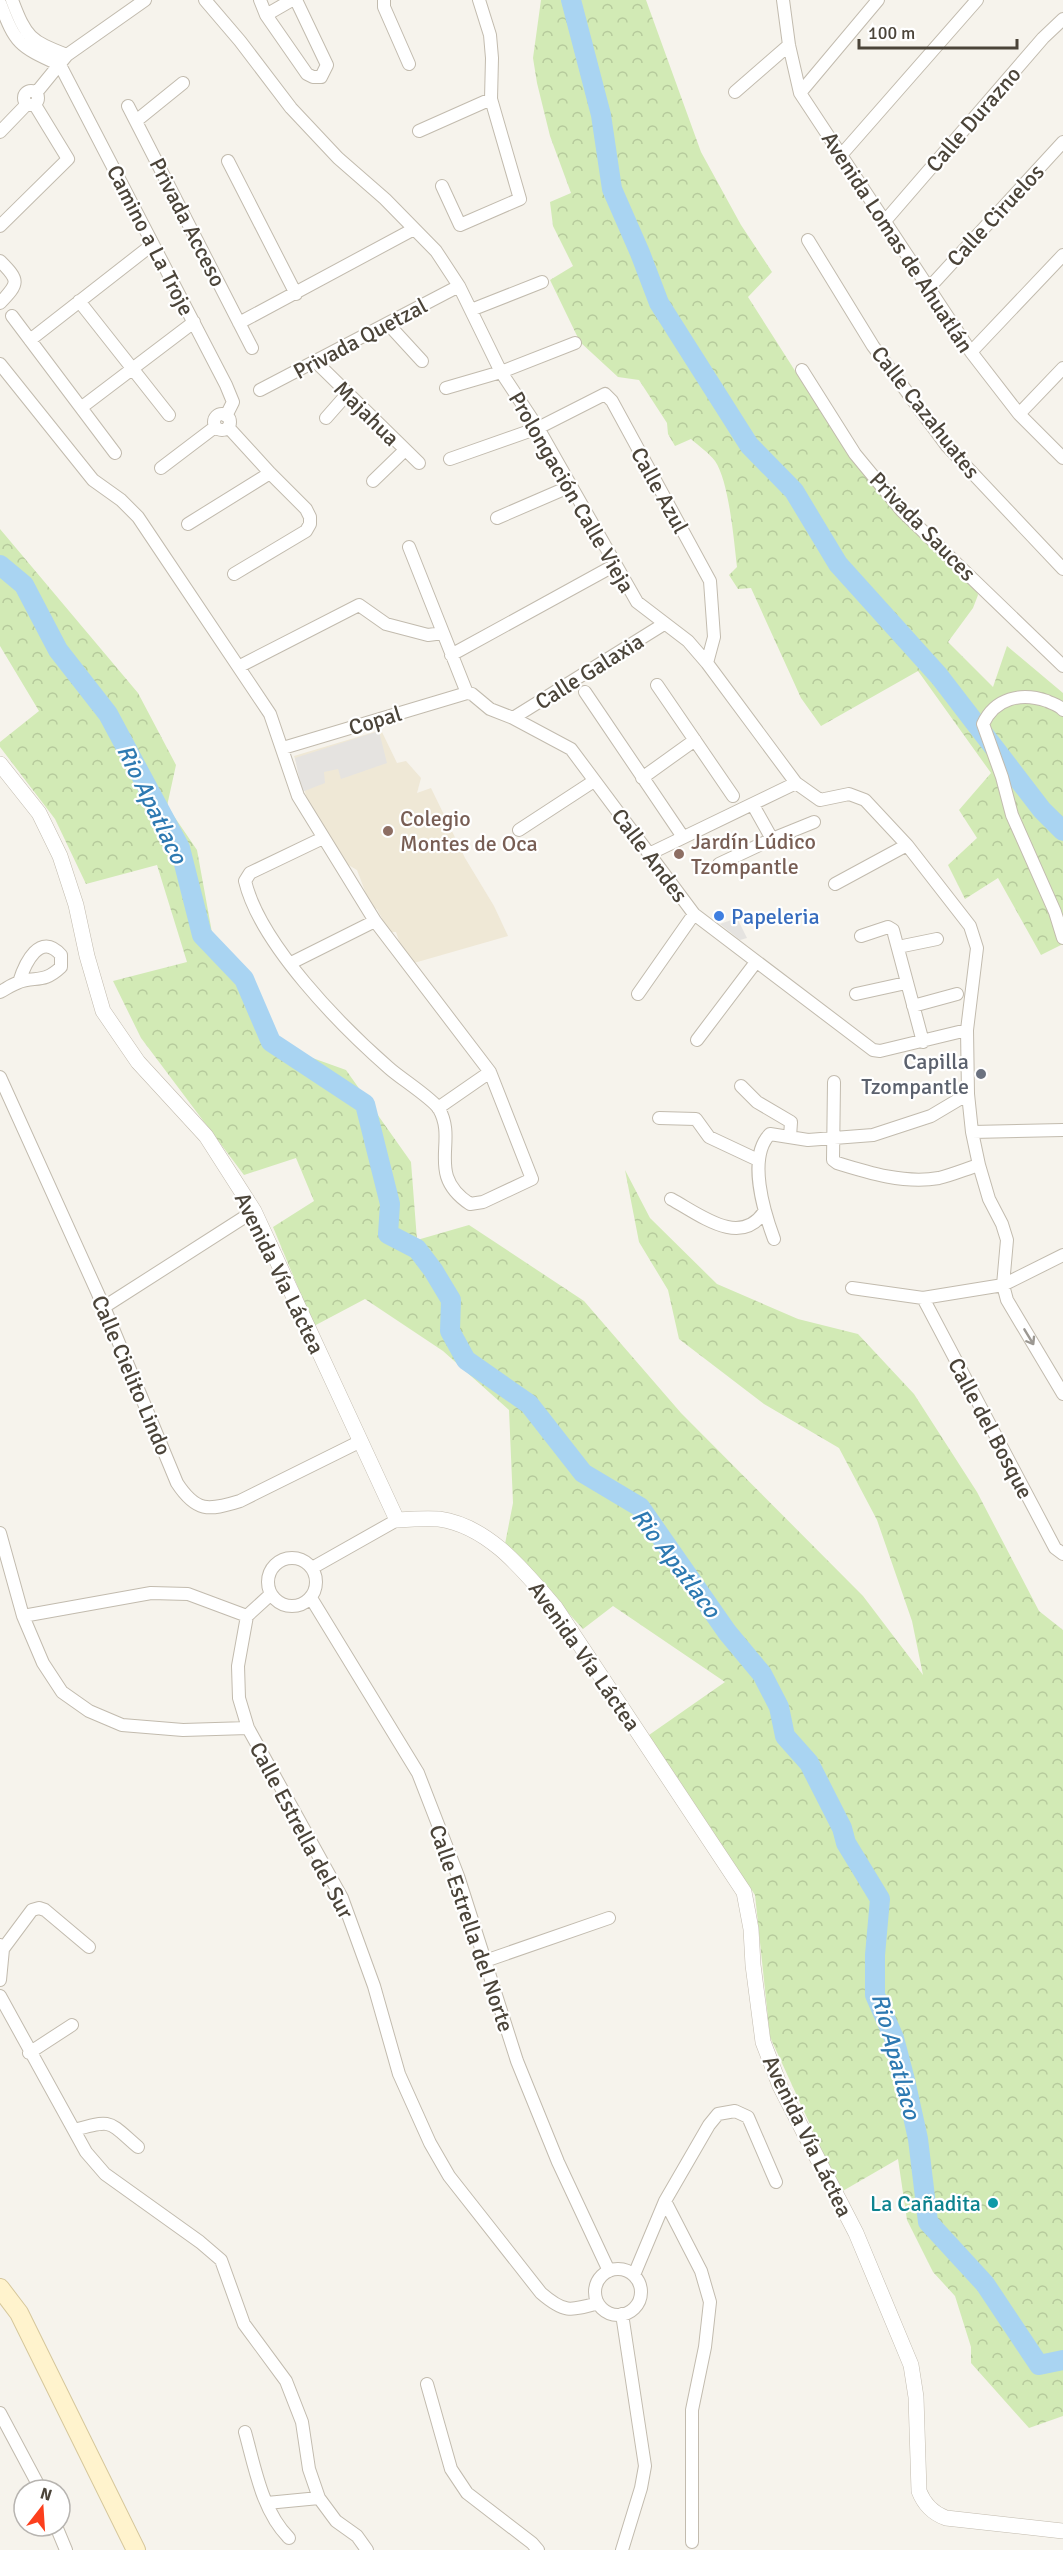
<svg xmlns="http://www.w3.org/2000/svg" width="1063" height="2550" font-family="Signika,sans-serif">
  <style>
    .education { fill: #efe8d6 }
    .forest { fill: url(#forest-crowns) }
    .parking { fill: #e5e3e0 }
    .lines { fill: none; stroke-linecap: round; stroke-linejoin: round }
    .river { stroke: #a9d4f2; stroke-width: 20 }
    .minor-casing { stroke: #c2bbae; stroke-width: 14 }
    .tertiary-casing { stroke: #c2bbae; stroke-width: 16 }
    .secondary-casing { stroke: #d6c79b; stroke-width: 20 }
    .minor { stroke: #fff; stroke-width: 12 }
    .tertiary { stroke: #fff; stroke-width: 15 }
    .secondary { stroke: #fff3cd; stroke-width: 18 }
    .oneway { stroke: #9c9892 }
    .education-dot { fill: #8d6e63; stroke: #fff; stroke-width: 2 }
    .shop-dot { fill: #3f7fe0; stroke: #fff; stroke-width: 2 }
    .worship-dot { fill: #6b7280; stroke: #fff; stroke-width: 2 }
    .culture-dot { fill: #0f9aa8; stroke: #fff; stroke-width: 2 }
    .labels { text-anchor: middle; stroke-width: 4.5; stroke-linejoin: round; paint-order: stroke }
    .street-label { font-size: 22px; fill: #4b4439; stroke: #fff }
    .education-label { font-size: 22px; fill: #785e54; stroke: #fff; text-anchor: start }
    .shop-label { font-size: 22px; fill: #366cbe; stroke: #fff; text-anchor: start }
    .worship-label { font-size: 22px; fill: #5b616d; stroke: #fff; text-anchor: end }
    .culture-label { font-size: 22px; fill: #0d838f; stroke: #fff; text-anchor: end }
    .water-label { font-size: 24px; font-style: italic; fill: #2e7ab2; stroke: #fff }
  </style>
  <defs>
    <pattern id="forest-crowns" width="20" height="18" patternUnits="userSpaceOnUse" patternTransform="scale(1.5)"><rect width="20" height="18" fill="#d2eab5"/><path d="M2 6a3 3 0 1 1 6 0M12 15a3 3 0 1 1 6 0" fill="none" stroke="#b6ca9c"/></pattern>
  </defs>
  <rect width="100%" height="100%" fill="#f6f3ec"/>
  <path class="education" d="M381 730 397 763 406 761 421 778 417 793 431 788 465 858 494 906 508 936 407 965 396 932H389L377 909 371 907 357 870 340 860 309 805 294 756Z"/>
  <path class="forest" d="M541 0H646L701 152 741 225 772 272 748 297 820 410 871 476 975 585 978 595 973 608 948 642 993 687 1007 646 1063 693V944L1041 955 998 878 965 899 948 865 977 838 959 810 991 773 918 671 821 726 801 698 751 588 738 589 729 575 737 567C734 541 729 481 715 461 709 453 699 446 691 439L675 446 668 434 667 423 639 380 618 377 580 342 550 280 573 266 553 226 550 202 571 193 550 136 537 83 533 58Z
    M0 529 138 693 176 765 167 806 197 850 213 938 256 988 282 1047 346 1070 411 1162 417 1240 469 1225 584 1301 681 1413 863 1596 923 1675 912 1621 877 1520 839 1448 764 1404 679 1339 668 1290 639 1242 625 1170 650 1218 717 1284 798 1319 858 1334 914 1394 977 1492 1039 1611 1063 1630V2416L1029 2428 971 2363V2347L955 2296 933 2272 907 2220 898 2159 841 2192 770 2037 755 1895 649 1735 725 1682 613 1606 583 1629 505 1544 513 1503 509 1410 443 1351 365 1299 314 1326 273 1227 314 1201 296 1158 244 1175 141 1038 113 981 187 962 157 865 86 884 55 819 0 747V742L39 711 0 646Z"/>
  <path class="parking" d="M379 731 387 763 341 779 338 769 324 772 325 783 302 792 295 758Z
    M737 918 747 938 740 940 720 924Z"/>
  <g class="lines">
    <path class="river" d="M571 0 601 115 612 189 640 253 659 303 749 445 794 491 838 564 939 676 1042 810 1063 831
      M0 565 24 585 58 650 108 714 180 848 202 935 244 979 271 1042 365 1104 390 1204 388 1234 417 1249 433 1270 451 1300 450 1331 466 1360 529 1404 583 1473 640 1507 727 1632 762 1674 779 1707 785 1736 809 1763 842 1828 846 1843 880 1899 875 1955V1995L894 2038 905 2080 918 2139 928 2222 985 2284 1039 2365 1063 2360"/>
    <g class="minor-casing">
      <path id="minor" d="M12 0C26 37 30 41 67 55
        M205 0 240 41 291 108 338 158 385 199 436 251 459 286 501 372 538 428 637 602 688 641 707 663 796 783 820 800 849 794 865 800 907 845 970 926 977 948 967 1030 968 1094 972 1132 979 1165 989 1199 1002 1224 1007 1240 1003 1285 1007 1300 1063 1394
        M260 0 266 15 307 74 313 77H321L327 65 296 0
        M384 0V7L409 64
        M783 0 789 45 800 93 971 352 1019 414 1063 458
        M0 3C16 45 19 46 60 65
        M266 15 292 0
        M60 65 226 385 233 402 226 416
        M24 98a7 7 0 1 1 14 0a7 7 0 1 1-14 0Z
        M735 92 789 45
        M36 93 67 55 145 0
        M800 93 878 0
        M128 106 252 348
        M136 121 183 83
        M419 131 491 99
        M0 132 27 104
        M842 154 977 0
        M228 161 296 294
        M442 186 460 225 520 199 491 99 492 58 490 35 479 0
        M885 221 1043 38 1063 19
        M0 226 68 159 35 105
        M808 240 873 346 947 446 1063 569
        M0 261C20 281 19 283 0 303
        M928 289 1063 142
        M79 301 169 415
        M471 310 542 282
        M12 316 115 453
        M239 323 414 229
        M388 324 422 361
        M30 340 153 244
        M971 352 1063 255
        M316 362 419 463
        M0 364 93 480 121 500 138 517 270 714 298 796 375 921 490 1072 532 1179 483 1202 470 1204C425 1174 458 1142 439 1109 433 1099 400 1078 389 1068 341 1026 260 944 245 881L250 873 323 838
        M802 370 855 454 902 511 1063 666
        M446 388 501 372 575 343
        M260 390 459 286
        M82 407 194 322
        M1019 414 1063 368
        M214 422a8 8 0 1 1 16 0a8 8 0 1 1-16 0Z
        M326 418 348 393
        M228 427 270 473 306 509 310 517V524L306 531 234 574
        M450 459 538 428 605 394 612 401 710 581 714 637 707 663
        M161 468 215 427
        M373 481 405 450
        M497 518 571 486
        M188 524 270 473
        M409 547 467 693
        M451 655 615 565
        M240 666 359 605 386 624 428 635 443 633
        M657 685 733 796
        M585 692 683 837
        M467 693 472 694 490 709 513 718 571 749 694 914 873 1050 880 1051 967 1030
        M1063 710C1059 705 1053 704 1047 701 1021 692 995 698 983 724L1002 777 1012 815 1055 912 1063 938
        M513 718 664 624
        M283 748 467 693
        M642 778 695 740
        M753 805 772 839
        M519 830 594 781
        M649 854 796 783
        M719 864 772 839 814 822
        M835 884 907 845
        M861 936 888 927 893 930 923 1042
        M898 947 937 939
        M291 963 375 921
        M0 992C6 989 11 985 17 983 35 975 42 985 61 967V955C40 931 25 963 19 982
        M638 994 694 914
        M856 994 906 983
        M913 1006 957 994
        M697 1040 756 962
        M0 1077 104 1307 177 1483C196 1512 208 1511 240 1501L361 1441
        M834 1082 833 1160 837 1163C869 1173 905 1184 939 1178 952 1175 966 1169 979 1165
        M741 1086 757 1102 791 1122 790 1137
        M438 1108 490 1072
        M659 1118 696 1119 709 1137 758 1160
        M972 1132 1063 1130
        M671 1199C699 1214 740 1248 764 1212
        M774 1239C764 1212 747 1157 770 1134L808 1140 873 1135 931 1116 968 1094
        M852 1288 923 1298 1003 1285 1063 1255
        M923 1298 1055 1548 1063 1554
        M104 1307 254 1211
        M0 1533 23 1616 43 1663 62 1692 89 1711 122 1725 183 1730 248 1728
        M268 1582a24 24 0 1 1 48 0a24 24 0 1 1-48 0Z
        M312 1568 397 1520
        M271 1594 247 1616 238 1666 239 1698 248 1728 342 1898 374 1986 399 2074 430 2143 449 2176 541 2293C564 2313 570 2311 598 2303
        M311 1598 418 1773 458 1876 517 2061 558 2162 609 2271
        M23 1616 151 1593 188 1594 247 1616
        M0 1945 3 1949 0 1980
        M3 1949 32 1910 39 1908 45 1910 89 1947
        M485 1961 609 1918
        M0 1996 86 2152 105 2174 200 2242 221 2260 244 2324 286 2381 302 2422 309 2469 319 2498 336 2521 357 2536 367 2550
        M29 2053 72 2025
        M74 2130C113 2119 108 2121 138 2147
        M665 2201 701 2271 710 2302 705 2347 692 2410V2542
        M595 2292a23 23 0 1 1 46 0a23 23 0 1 1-46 0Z
        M634 2275 665 2201 709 2125 718 2114 735 2111 748 2117 776 2182
        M622 2314 645 2466 641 2488 622 2550
        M427 2384 451 2469 467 2493 532 2543 538 2550
        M0 2413 41 2490
        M245 2432C255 2468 262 2511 289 2538
        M267 2503 319 2498
        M56 2526 66 2550"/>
    </g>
    <g class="tertiary-casing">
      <path id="tertiary" d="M0 764 39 813 60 856 76 905 87 956 103 1011 138 1062 206 1136 254 1211 397 1520C411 1519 425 1518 439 1519 489 1526 524 1571 555 1607L744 1892 751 1929 753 1965 763 2042 780 2086 856 2233 911 2365 916 2397 919 2491C924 2504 932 2513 946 2518L1063 2531"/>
    </g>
    <g class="secondary-casing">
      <path id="secondary" d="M0 2288 19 2313 136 2550"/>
    </g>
    <use href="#minor" class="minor"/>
    <use href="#tertiary" class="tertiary"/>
    <use href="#secondary" class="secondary"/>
  </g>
  <defs><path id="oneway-shaft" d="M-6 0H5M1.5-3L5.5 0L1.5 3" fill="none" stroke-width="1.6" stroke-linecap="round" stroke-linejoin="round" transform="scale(1.5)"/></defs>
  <use class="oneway" href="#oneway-shaft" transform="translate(1029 1337) rotate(59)"/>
  <g class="education-dot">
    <circle cx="388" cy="831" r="6"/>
    <circle cx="679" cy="854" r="6"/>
  </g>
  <circle class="shop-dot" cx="719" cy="916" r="6"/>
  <circle class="worship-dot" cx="981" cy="1074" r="6"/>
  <circle class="culture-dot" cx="993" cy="2203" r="6"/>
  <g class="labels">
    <g class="street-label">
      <text transform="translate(973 119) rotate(-49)" y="8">Calle Durazno</text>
      <text transform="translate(995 215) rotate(-47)" y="8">Calle Ciruelos</text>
      <text transform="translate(188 222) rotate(63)" y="8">Privada Acceso</text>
      <text transform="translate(151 240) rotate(63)" y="8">Camino a La Troje</text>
      <text transform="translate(898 242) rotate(57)" y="8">Avenida Lomas de Ahuatlán</text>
      <text transform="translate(360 338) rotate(-28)" y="8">Privada Quetzal</text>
      <text transform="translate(926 412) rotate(52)" y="8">Calle Cazahuates</text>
      <text transform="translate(367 413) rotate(45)" y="8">Majahua</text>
      <text transform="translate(660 490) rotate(61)" y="8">Calle Azul</text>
      <text transform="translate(572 492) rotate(60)" y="8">Prolongación Calle Vieja</text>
      <text transform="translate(923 526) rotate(46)" y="8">Privada Sauces</text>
      <text transform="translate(589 671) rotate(-32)" y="8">Calle Galaxia</text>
      <text transform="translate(375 720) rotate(-17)" y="8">Copal</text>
      <text transform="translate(650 855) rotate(53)" y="8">Calle Andes</text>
      <text transform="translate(280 1273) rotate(64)" y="8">Avenida Vía Láctea</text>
      <text transform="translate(132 1375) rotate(67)" y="8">Calle Cielito Lindo</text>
      <text transform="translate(991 1428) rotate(62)" y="8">Calle del Bosque</text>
      <text transform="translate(585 1656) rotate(55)" y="8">Avenida Vía Láctea</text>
      <text transform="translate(302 1830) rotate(62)" y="8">Calle Estrella del Sur</text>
      <text transform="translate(472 1928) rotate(71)" y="8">Calle Estrella del Norte</text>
      <text transform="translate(808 2136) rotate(64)" y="8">Avenida Vía Láctea</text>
    </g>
    <g class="education-label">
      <text x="400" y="826">Colegio<tspan x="400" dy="25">Montes de Oca</tspan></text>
      <text x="691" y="849">Jardín Lúdico<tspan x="691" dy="25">Tzompantle</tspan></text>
    </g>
    <g class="shop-label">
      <text x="731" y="924">Papeleria</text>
    </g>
    <g class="worship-label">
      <text x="969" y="1069">Capilla<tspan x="969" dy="25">Tzompantle</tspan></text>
    </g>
    <g class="culture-label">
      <text x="981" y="2211">La Cañadita</text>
    </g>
    <g class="water-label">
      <text transform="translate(152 804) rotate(64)" y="8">Rio Apatlaco</text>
      <text transform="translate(676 1563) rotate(53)" y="8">Rio Apatlaco</text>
      <text transform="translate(896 2056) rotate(75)" y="8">Rio Apatlaco</text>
    </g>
  </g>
  <g transform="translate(42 2508) rotate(17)"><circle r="28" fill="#ffffff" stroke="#b7b4b0" stroke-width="1.5"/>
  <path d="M0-4.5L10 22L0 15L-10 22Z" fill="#fc3f1d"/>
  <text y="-9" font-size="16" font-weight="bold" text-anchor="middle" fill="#4b4439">N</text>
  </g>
  <path d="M859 39v9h158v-9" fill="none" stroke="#4b4439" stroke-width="3"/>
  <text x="868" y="39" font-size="18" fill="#4b4439" stroke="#ffffff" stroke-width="4.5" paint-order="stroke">100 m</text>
</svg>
